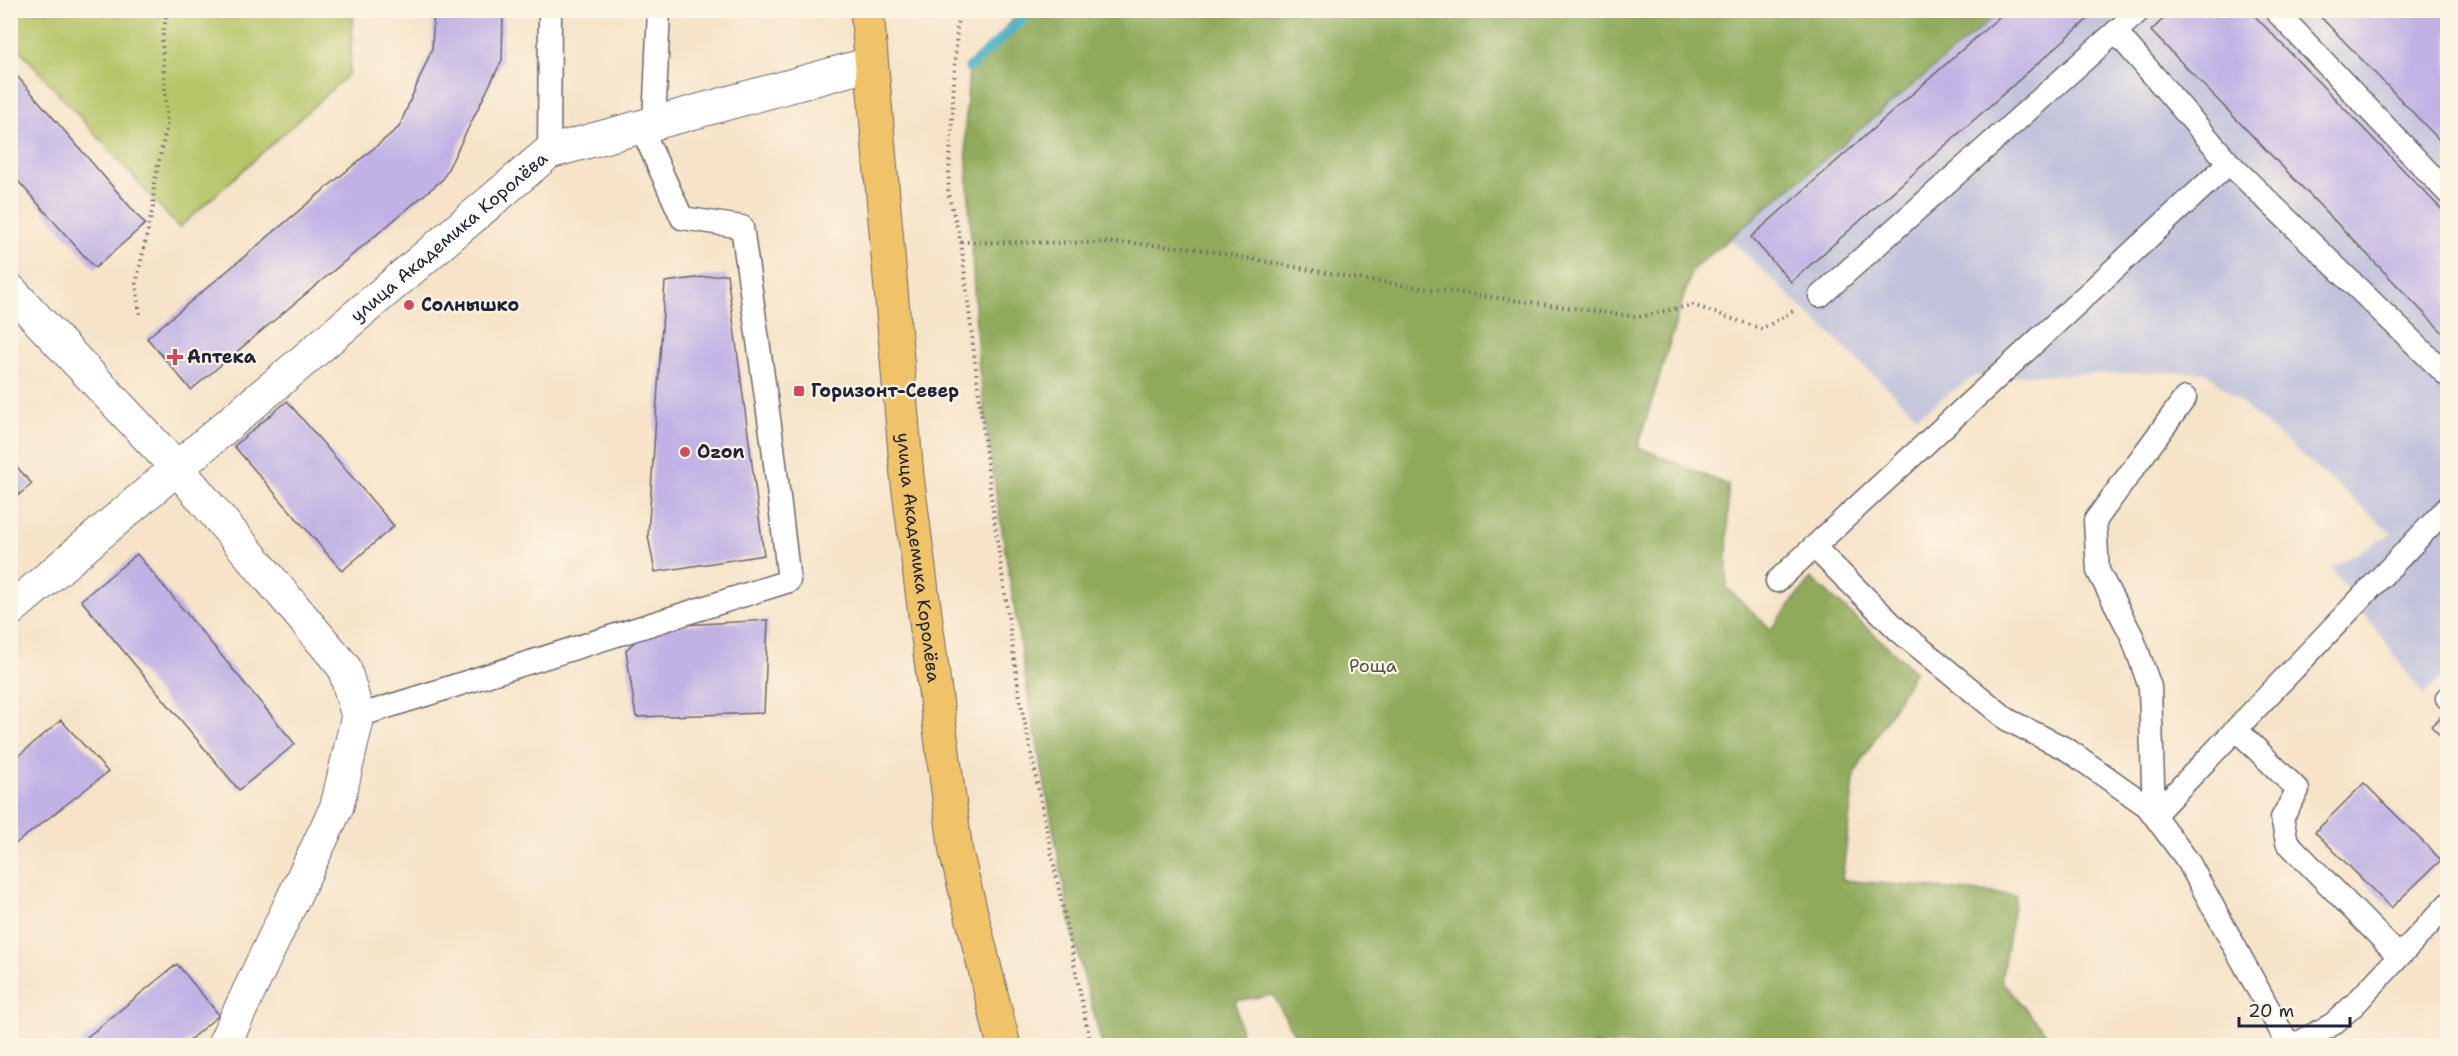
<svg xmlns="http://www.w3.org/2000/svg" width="2458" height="1056" font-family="'Shantell Sans',sans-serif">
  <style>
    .industrial { fill: #c1c2dc }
    .green { fill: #b5c567; stroke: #6c7451; stroke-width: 1.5 }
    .forest { fill: #90aa5c; stroke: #59664c; stroke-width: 1.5 }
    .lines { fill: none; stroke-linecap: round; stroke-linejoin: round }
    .stream { stroke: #42acc2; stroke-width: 10 }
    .building { fill: #c0b2e5 }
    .lane-casing { stroke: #6c666c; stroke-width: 25 }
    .street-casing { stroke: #6c666c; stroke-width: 35 }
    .primary-casing { stroke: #6c666c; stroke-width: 35 }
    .path { stroke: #6c666c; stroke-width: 4; stroke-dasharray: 1.5 4.5; stroke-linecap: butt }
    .lane { stroke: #fff; stroke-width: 22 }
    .street { stroke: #fff; stroke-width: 33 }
    .primary { stroke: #f1c369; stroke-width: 33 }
    .poi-dot { fill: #d1495b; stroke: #fcf5e5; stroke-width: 2 }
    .labels { text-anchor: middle; stroke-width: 4.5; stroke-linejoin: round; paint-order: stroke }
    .street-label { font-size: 18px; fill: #22223b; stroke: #fcf5e5 }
    .poi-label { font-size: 18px; font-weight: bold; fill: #22223b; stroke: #fcf5e5; text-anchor: start }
    .park-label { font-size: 18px; fill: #4e5348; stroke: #fcf5e5 }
  </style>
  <rect width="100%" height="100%" fill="#fcf5e5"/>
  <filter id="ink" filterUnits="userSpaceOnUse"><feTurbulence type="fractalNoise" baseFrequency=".0167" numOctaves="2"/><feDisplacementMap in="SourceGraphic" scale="12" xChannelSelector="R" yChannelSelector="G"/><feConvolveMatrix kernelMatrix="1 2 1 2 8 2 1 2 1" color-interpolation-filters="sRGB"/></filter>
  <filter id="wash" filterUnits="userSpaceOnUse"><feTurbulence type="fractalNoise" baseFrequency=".008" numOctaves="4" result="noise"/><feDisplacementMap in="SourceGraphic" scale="24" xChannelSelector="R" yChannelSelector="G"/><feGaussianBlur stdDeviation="1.35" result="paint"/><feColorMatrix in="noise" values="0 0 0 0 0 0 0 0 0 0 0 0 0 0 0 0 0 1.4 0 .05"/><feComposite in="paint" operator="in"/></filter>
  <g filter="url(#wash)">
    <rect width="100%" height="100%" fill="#f6e3c8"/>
    <path class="industrial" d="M1973 11H2447V671L2424 696 2331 568 2392 533 2206 372 1975 376 1917 416 1716 226Z"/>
    <path class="green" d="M10 11H354L349 74 179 228 11 40Z"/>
    <path class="forest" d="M1021 11H2001L1692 270 1638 447 1728 485 1727 588 1771 629 1811 578 1915 671 1855 773 1842 880 2016 895 2001 980 2055 1044 1300 1045 1273 995 1235 1001 1243 1045H1102L1073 935 1029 700 996 494 978 362 965 129 969 68Z"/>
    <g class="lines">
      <path class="stream" d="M969 68 1033 10"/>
    </g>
    <g id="blocks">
      <path class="building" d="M434 10H503L502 60 443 179 191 390 147 338 399 127 432 49Z
        M2007 10H2098L1791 282 1751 237Z
        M2172 10H2249L2448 216V338L2151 31Z
        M2314 10H2437L2448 22V149Z
        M10 68 145 224 95 268 10 172Z
        M727 274 764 555 655 572 648 536 665 282Z
        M287 401 394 526 342 571 234 446Z
        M10 459 32 484 10 502Z
        M137 554 295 744 239 790 81 600Z
        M768 620 764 713 636 717 626 650 650 627Z
        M2448 711V744L2431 726Z
        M61 720 108 772 10 848V763Z
        M2364 783 2441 860 2391 908 2315 832Z
        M177 964 219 1015 182 1046H76Z"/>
    </g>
  </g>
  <g filter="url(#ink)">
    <use href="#blocks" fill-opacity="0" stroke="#6c666c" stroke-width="1.5"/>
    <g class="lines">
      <g class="lane-casing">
        <path id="lane" d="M2275 10 2448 193
          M2116 32 2229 163 2448 376
          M654 123 659 10
          M549 152 550 10
          M1820 296 2140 10
          M1814 547 1898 630 2008 720 2068 750 2147 806 2188 861 2289 1046
          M1777 581 2229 163
          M2447 698H2448
          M358 716 789 581 773 447 742 227 682 218 641 127
          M2236 729 2298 790 2282 818 2287 842 2399 956
          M2154 815 2150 687 2132 636 2098 571 2095 521 2185 398
          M2154 815 2448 507
          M2293 1046 2333 1024 2355 1004 2448 904"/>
      </g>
      <g class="street-casing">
        <g id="street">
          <path d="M10 290 177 468 344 667 358 716 337 806 223 1046"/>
          <path id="s1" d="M10 610 549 152 870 64"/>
        </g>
      </g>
      <g class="primary-casing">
        <g id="primary">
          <path id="s2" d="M867 10 907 476 956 852 1004 1046"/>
        </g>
      </g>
      <path class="path" d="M958 10 948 193 961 242 990 489 1020 699 1091 1046
        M961 242 1128 243 1192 248 1365 280 1638 317 1693 305 1762 329 1793 311
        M140 314 136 284 153 207 154 184 167 125 162 41 167 10"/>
      <use href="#lane" class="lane"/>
      <use href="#street" class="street"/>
      <use href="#primary" class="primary"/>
    </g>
  </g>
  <g class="poi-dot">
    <circle cx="409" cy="305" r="6"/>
    <path d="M172 348h6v6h6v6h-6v6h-6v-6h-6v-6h6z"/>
    <rect x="793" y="385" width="12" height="12" rx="3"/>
    <circle cx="685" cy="452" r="6"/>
  </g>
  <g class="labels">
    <g class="street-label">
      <text dy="6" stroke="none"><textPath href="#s1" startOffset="576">улица Академика Королёва</textPath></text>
      <text dy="6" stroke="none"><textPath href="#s2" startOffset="550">улица Академика Королёва</textPath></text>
    </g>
    <g class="poi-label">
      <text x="421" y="311">Солнышко</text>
      <text x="187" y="363">Аптека</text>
      <text x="811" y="397">Горизонт-Север</text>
      <text x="697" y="458">Ozon</text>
    </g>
    <g class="park-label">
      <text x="1373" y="672">Роща</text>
    </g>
  </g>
  <rect width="2458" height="1056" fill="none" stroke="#fcf5e5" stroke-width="36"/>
  <path d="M2239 1017v9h111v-9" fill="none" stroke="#22223b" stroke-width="3"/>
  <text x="2248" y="1017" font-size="18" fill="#22223b" stroke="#fcf5e5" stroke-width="4.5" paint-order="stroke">20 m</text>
</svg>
